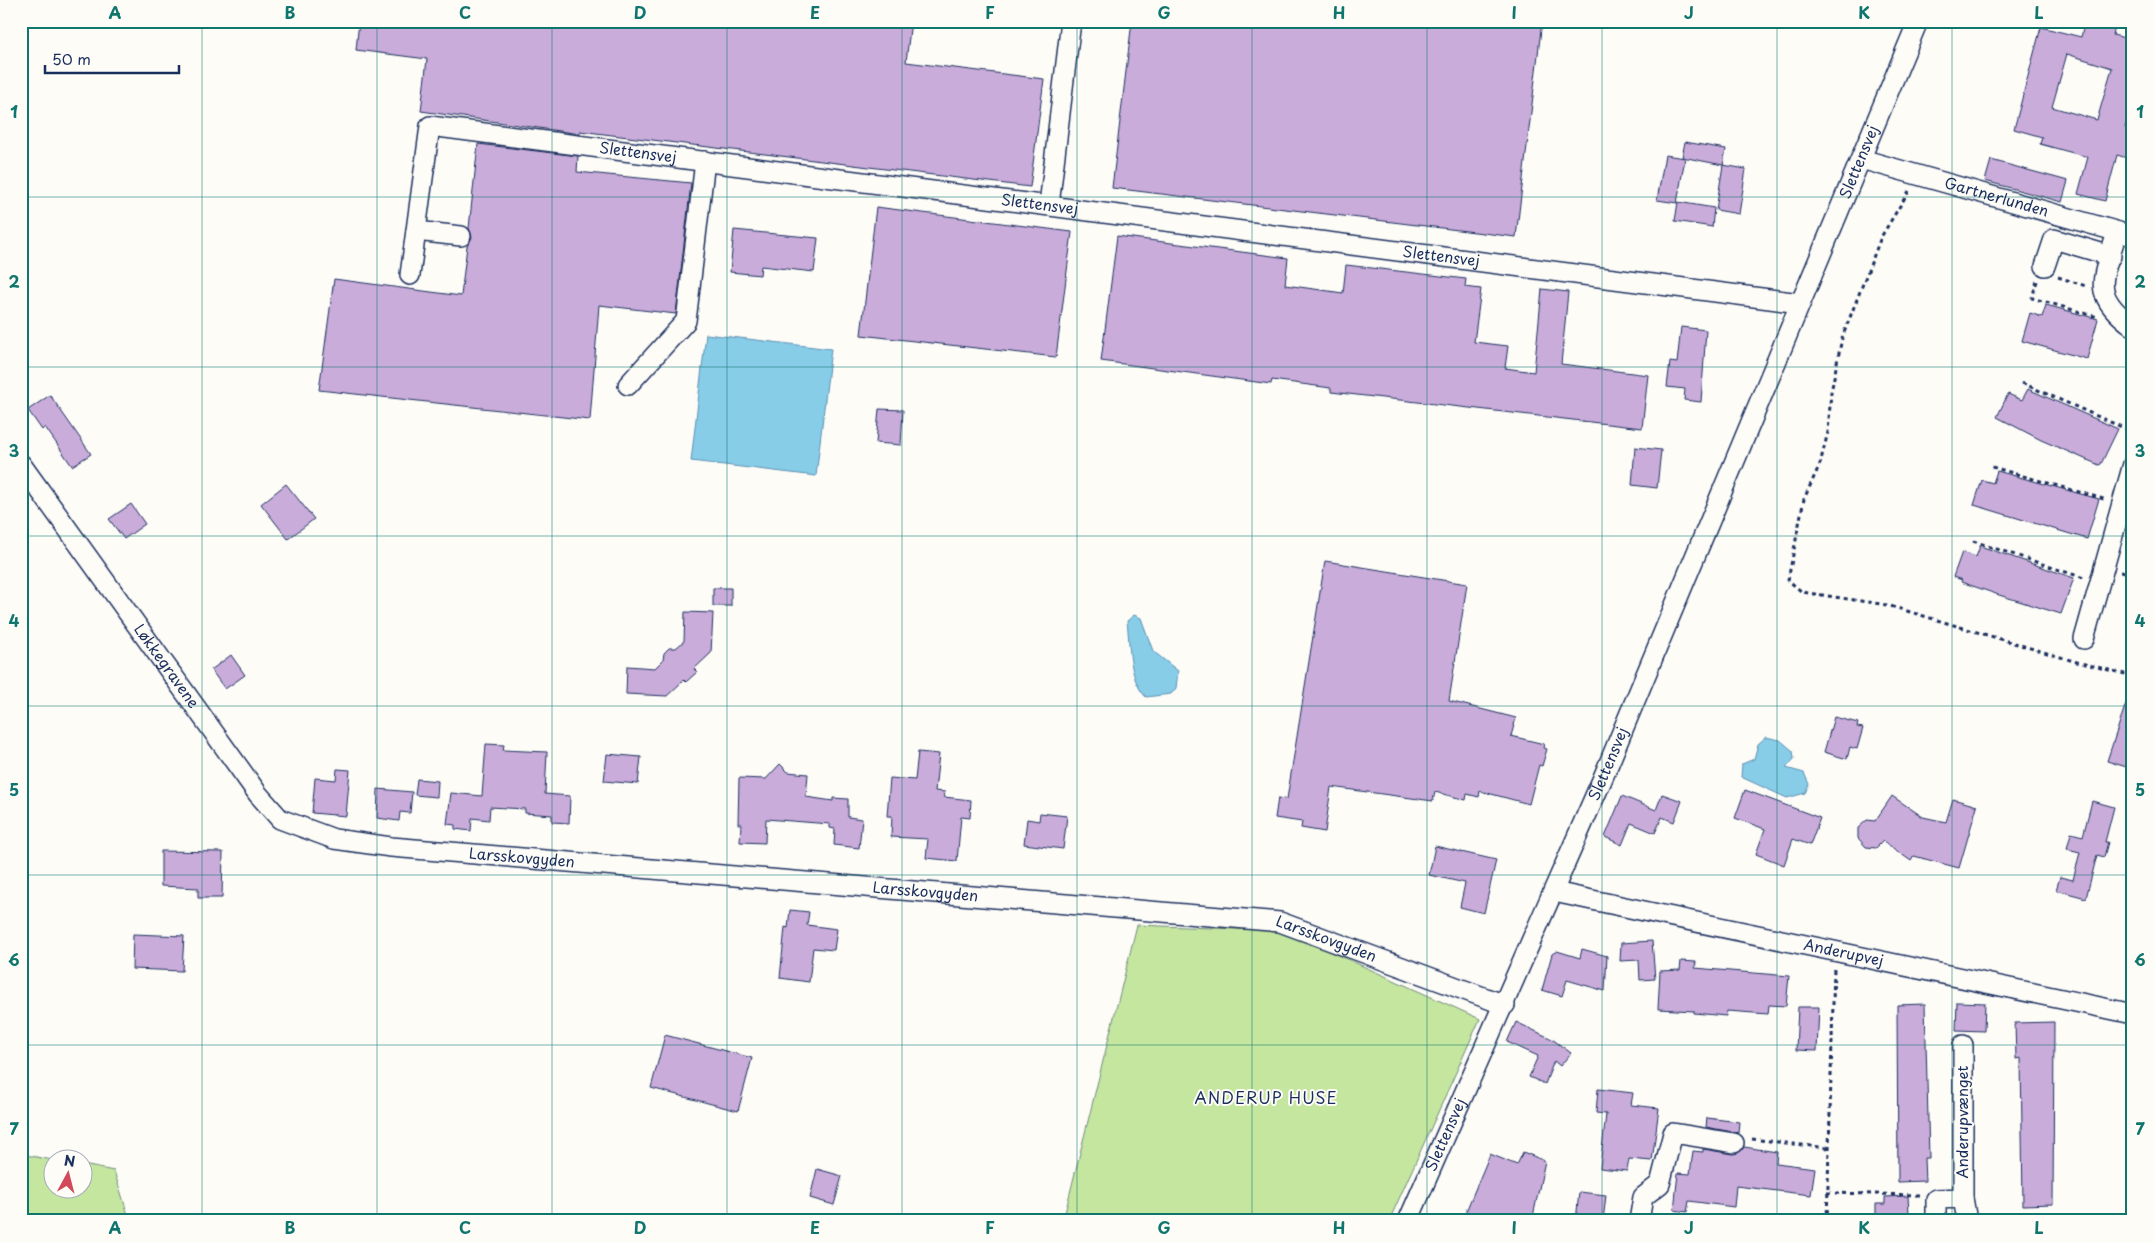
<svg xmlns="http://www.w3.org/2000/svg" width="2154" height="1242" font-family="'Playpen Sans',sans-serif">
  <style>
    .green { fill: #c4e69f; stroke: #708a7e }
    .water { fill: #87cde8; stroke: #5c8eb1 }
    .building { fill: #c9acd9; stroke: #1b2f5e; fill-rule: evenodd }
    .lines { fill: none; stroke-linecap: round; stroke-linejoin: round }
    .minor-casing { stroke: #1b2f5e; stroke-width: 22 }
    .path { stroke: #1b2f5e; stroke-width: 3; stroke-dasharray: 4 4; stroke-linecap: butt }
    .minor { stroke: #fdfcf7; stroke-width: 19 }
    .grid { fill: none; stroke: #0f766e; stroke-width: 1; stroke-opacity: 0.55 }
    .labels { text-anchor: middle; stroke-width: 4; stroke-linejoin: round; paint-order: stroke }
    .street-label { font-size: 15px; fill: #1b2f5e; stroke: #fdfcf7 }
    .neighbourhood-label { font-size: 16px; letter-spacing: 1px; fill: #1b2f5e; stroke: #fdfcf7 }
    .neatline { fill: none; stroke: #0f766e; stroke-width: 2 }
    .grid-label { font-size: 16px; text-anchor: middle; font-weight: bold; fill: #0f766e }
  </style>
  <rect width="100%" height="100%" fill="#fdfcf7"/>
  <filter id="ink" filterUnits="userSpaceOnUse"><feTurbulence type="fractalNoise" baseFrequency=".02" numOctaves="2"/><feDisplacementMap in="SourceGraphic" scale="10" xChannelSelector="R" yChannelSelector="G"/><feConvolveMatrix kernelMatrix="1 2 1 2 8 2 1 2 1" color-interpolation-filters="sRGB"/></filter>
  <g filter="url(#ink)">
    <path class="green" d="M1137 925 1285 931 1480 1019 1389 1221H1063Z
      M21 1154 52 1160V1190H82L83 1165 114 1171 130 1221H21Z"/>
    <path class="water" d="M706 334 831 349 816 476 691 461Z
      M1134 615 1141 618 1153 651 1178 671 1176 688 1171 694 1146 697C1128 679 1130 645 1127 621Z
      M1766 737 1780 740 1793 751 1794 759 1786 768 1804 773 1809 784 1805 793 1787 798 1741 777 1742 764 1754 759 1758 744Z"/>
    <path class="building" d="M359 21H911L906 62 1044 79 1030 187 580 131V134L421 111 427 59 356 50Z
      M1132 21H1542L1516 237 1112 188Z
      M2085 21H2116L2113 35 2133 40V101L2125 128 2133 130V160L2117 155 2105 201 2078 194 2088 157 2040 144 2042 137 2014 129 2041 27 2081 37ZM2067 54 2112 68 2097 120 2052 107Z
      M1685 142 1726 149 1723 165 1682 157Z
      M478 144 578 156 577 172 691 183 676 314 599 305 590 420 319 390 334 279 461 296 467 246 472 237 469 228Z
      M1665 155 1685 158 1677 203 1657 200Z
      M1991 160 2068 181 2062 202 1985 181Z
      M1723 165 1746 169 1739 214 1716 210Z
      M1678 202 1714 208 1712 227 1675 221Z
      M876 207 1072 232 1056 357 861 335Z
      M734 230 818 238 814 272 761 266 760 275 730 272Z
      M1117 236 1288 258 1285 285 1343 293 1346 265 1466 279 1465 287 1481 289 1474 342 1508 346 1505 368 1534 372 1542 289 1568 292 1561 364 1648 375 1642 428 1331 392V388L1272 380 1271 384 1101 361Z
      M2046 305 2098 319 2087 359 2022 341 2030 313 2042 317Z
      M1681 327 1706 330 1701 402 1684 400 1685 389 1667 387 1670 362 1677 363Z
      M2028 389 2118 429 2101 464 2099 465 2041 440 1997 417 2008 394 2022 400Z
      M50 395 91 454 72 466 45 427 42 430 28 410Z
      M879 409 903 410 901 445 876 443Z
      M1635 447 1661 450 1657 488 1632 485Z
      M1997 471 2099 499 2087 539 1974 505 1982 480 1993 483Z
      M286 484 314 519 288 539 261 504Z
      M131 504 145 524 124 539 109 519Z
      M1980 546 2074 578 2061 614 1999 595 1961 582 1962 580 1953 577 1962 552 1976 557Z
      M1325 561 1467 584 1449 701 1516 718 1511 736 1544 744 1543 748 1547 749 1542 766 1539 765 1529 804 1480 791 1479 797 1467 794 1466 800 1435 792 1433 801 1331 787 1325 832 1301 828 1302 822 1275 818 1278 798 1287 799Z
      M713 588H731V606H713Z
      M685 612 713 613 711 653 694 669 697 672 686 682 684 680 667 696 626 694 627 666 655 668 663 660 664 653 669 648H676L684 641Z
      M231 655 245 675 225 689 211 670Z
      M2130 691H2133V769L2107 761Z
      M1834 717 1858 723 1857 727 1863 728 1857 749 1850 747 1847 759 1824 752Z
      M486 744 504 745 503 750 547 752 545 794 570 796 569 823 552 822V815L525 813V809L490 807 489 820 472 818 471 831 455 829V825L447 824 451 793 482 796Z
      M918 752 939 754 935 791 945 792 944 797 971 800 970 818 961 817 957 861 926 858 928 839 891 837 892 816H887L890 778 915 780Z
      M607 754 641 757 638 784 604 781Z
      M780 764 788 772 808 774 806 797 833 801V798L848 799V817L862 819 859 848 834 845 835 829 830 828V824L766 819 765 843 740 842 741 824H738L739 778 766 779Z
      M337 769 350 770 346 816 312 813 315 778 336 780Z
      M417 779 438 781 437 797 415 795Z
      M378 789 412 792 410 813 400 812 399 821 377 818Z
      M1745 790 1820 818 1810 845 1793 839 1784 865 1756 854 1765 829 1735 818Z
      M1662 794 1682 801 1674 822 1662 817 1655 833 1631 823 1622 845 1605 837 1622 796 1656 810Z
      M1892 796 1923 817 1946 822 1953 799 1977 806 1959 868 1914 856 1911 861 1883 841 1876 848 1866 847 1858 838V828L1867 820 1875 821Z
      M2092 801 2114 807 2105 842H2108L2104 857 2097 855 2086 898 2056 890 2060 877 2073 880 2080 852 2067 849 2071 833 2083 836Z
      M1040 813 1067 816 1063 849 1024 844 1027 819 1039 821Z
      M1435 846 1496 860 1484 913 1460 907 1465 883 1429 875Z
      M161 851 223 852 222 898H198V888L161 886Z
      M790 910 809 912 807 925 837 929 834 950 813 948 809 982 780 978 785 927 788 928Z
      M133 934 184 936 182 971 132 969Z
      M1652 941 1655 979 1640 980 1639 960 1620 961 1621 943Z
      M1582 949 1607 956 1605 991 1567 980 1562 996 1542 990 1552 954 1557 951 1580 958Z
      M1681 961 1696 962 1695 968 1789 976 1786 1006 1769 1005 1768 1014 1727 1011 1726 1016 1694 1013V1011L1658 1009 1660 971 1680 970Z
      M1957 1002 1985 1003 1984 1031 1956 1030Z
      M1925 1004 1929 1158H1924L1925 1181 1898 1182 1897 1005Z
      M1798 1007H1819L1817 1051 1796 1050Z
      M1516 1022 1552 1039 1571 1053 1560 1066 1554 1061 1545 1084 1529 1077 1538 1056 1507 1042Z
      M2054 1022 2053 1204 2023 1205 2021 1058 2016 1059 2015 1023Z
      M665 1035 752 1058 738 1111 651 1088Z
      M1598 1089 1633 1093 1631 1105 1659 1108 1652 1161 1629 1159 1627 1171 1600 1168 1606 1114 1596 1113Z
      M1707 1118 1739 1122 1738 1133 1706 1127Z
      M1744 1147 1777 1152 1776 1163 1815 1168 1811 1195 1736 1186 1734 1207 1689 1201 1687 1212 1674 1210 1678 1173 1690 1174 1693 1151 1703 1152V1149L1733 1154 1738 1153Z
      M1523 1152 1545 1161 1532 1221H1462L1490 1154 1517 1165Z
      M817 1169 842 1176 834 1205 810 1198Z
      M1579 1192 1606 1195 1603 1221H1576Z
      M1908 1196 1909 1213H1905V1221H1876V1204H1885V1197Z"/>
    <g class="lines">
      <g class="minor-casing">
        <g id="minor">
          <path id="s1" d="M1861 159 2133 236"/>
          <path d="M1049 205 1071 21"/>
          <path d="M416 231 461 236"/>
          <path d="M2117 232C2104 278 2088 293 2133 326"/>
          <path d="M2045 266 2054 239 2111 256"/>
          <path id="s2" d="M410 275 430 126 1800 303"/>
          <path d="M628 385 686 321 705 161"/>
          <path id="s3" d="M21 464 258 794 280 819 334 839 391 847 1280 922 1505 1005"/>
          <path d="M2084 639 2133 464"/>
          <path id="s4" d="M1554 892 2133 1014"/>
          <path d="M1963 1198V1045"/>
          <path id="s5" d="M1408 1221 1602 780 1918 21"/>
          <path d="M1639 1221 1643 1197 1660 1184 1673 1133 1734 1143"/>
          <path d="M1936 1221V1199L1963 1198 1967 1221"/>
        </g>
      </g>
      <path class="path" d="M1909 191 1881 237 1842 338 1831 392 1828 432 1820 464 1804 499 1788 580 1802 592 1887 605 2077 662 2133 676
        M2058 277 2086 286
        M2037 281 2032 298 2098 317
        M2022 383 2133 432
        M1992 467 2107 500
        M1973 541 2084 578
        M2121 572 2133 574
        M1752 1139 1828 1148
        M1827 1193 1919 1195
        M1827 1221 1834 968"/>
      <use href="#minor" class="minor"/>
    </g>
  </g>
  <path class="grid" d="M202 21V1221M377 21V1221M552 21V1221M727 21V1221M902 21V1221M1077 21V1221M1252 21V1221M1427 21V1221M1602 21V1221M1777 21V1221M1952 21V1221M21 197H2133M21 367H2133M21 536H2133M21 706H2133M21 875H2133M21 1045H2133"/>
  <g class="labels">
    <g class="street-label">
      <text dy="5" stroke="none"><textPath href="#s2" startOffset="360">Slettensvej</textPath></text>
      <text dy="5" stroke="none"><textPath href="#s5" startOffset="1151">Slettensvej</textPath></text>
      <text dy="5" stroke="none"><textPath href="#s1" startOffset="141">Gartnerlunden</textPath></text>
      <text dy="5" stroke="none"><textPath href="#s2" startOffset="765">Slettensvej</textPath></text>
      <text dy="5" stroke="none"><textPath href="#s2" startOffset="1170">Slettensvej</textPath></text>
      <text dy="5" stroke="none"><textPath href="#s3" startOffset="249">Løkkegravene</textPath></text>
      <text dy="5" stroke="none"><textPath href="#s5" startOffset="499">Slettensvej</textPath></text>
      <text dy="5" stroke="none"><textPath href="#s3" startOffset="686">Larsskovgyden</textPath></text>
      <text dy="5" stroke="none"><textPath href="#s3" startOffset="1091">Larsskovgyden</textPath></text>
      <text dy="5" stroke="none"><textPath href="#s3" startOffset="1496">Larsskovgyden</textPath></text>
      <text dy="5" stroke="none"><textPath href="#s4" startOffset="296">Anderupvej</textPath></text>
      <text transform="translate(1963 1122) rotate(-90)" y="5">Anderupvænget</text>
      <text dy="5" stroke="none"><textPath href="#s5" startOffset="94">Slettensvej</textPath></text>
    </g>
    <g class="neighbourhood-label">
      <text x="1266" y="1104">ANDERUP HUSE</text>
    </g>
  </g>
  <rect width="2154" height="1242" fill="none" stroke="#fdfcf7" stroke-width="55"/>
  <g transform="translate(68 1174) rotate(7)"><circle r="24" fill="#fdfcf7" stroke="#a3aaba"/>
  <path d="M0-4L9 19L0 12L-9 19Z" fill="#d1495b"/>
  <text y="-8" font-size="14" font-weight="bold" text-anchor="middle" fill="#1b2f5e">N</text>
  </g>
  <path d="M45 65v8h134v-8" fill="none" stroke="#1b2f5e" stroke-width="2.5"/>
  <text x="52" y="65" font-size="15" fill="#1b2f5e" stroke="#fdfcf7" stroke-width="4" paint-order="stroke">50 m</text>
  <rect x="28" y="28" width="2098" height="1186" class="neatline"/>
  <g class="grid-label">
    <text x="115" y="19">A</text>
    <text x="290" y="19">B</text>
    <text x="465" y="19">C</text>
    <text x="640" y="19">D</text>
    <text x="815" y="19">E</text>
    <text x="990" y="19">F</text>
    <text x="1164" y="19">G</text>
    <text x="1339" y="19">H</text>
    <text x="1514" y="19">I</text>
    <text x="1689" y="19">J</text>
    <text x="1864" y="19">K</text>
    <text x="2039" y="19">L</text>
    <text x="14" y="118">1</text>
    <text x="2140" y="118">1</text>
    <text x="14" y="288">2</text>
    <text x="2140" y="288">2</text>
    <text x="14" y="457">3</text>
    <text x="2140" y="457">3</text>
    <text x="14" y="627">4</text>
    <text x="2140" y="627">4</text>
    <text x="14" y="796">5</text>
    <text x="2140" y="796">5</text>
    <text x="14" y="966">6</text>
    <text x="2140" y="966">6</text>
    <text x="14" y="1135">7</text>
    <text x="2140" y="1135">7</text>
    <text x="115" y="1234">A</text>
    <text x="290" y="1234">B</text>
    <text x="465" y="1234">C</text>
    <text x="640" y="1234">D</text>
    <text x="815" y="1234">E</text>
    <text x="990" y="1234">F</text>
    <text x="1164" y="1234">G</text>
    <text x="1339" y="1234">H</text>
    <text x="1514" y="1234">I</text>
    <text x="1689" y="1234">J</text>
    <text x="1864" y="1234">K</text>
    <text x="2039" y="1234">L</text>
  </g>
</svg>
